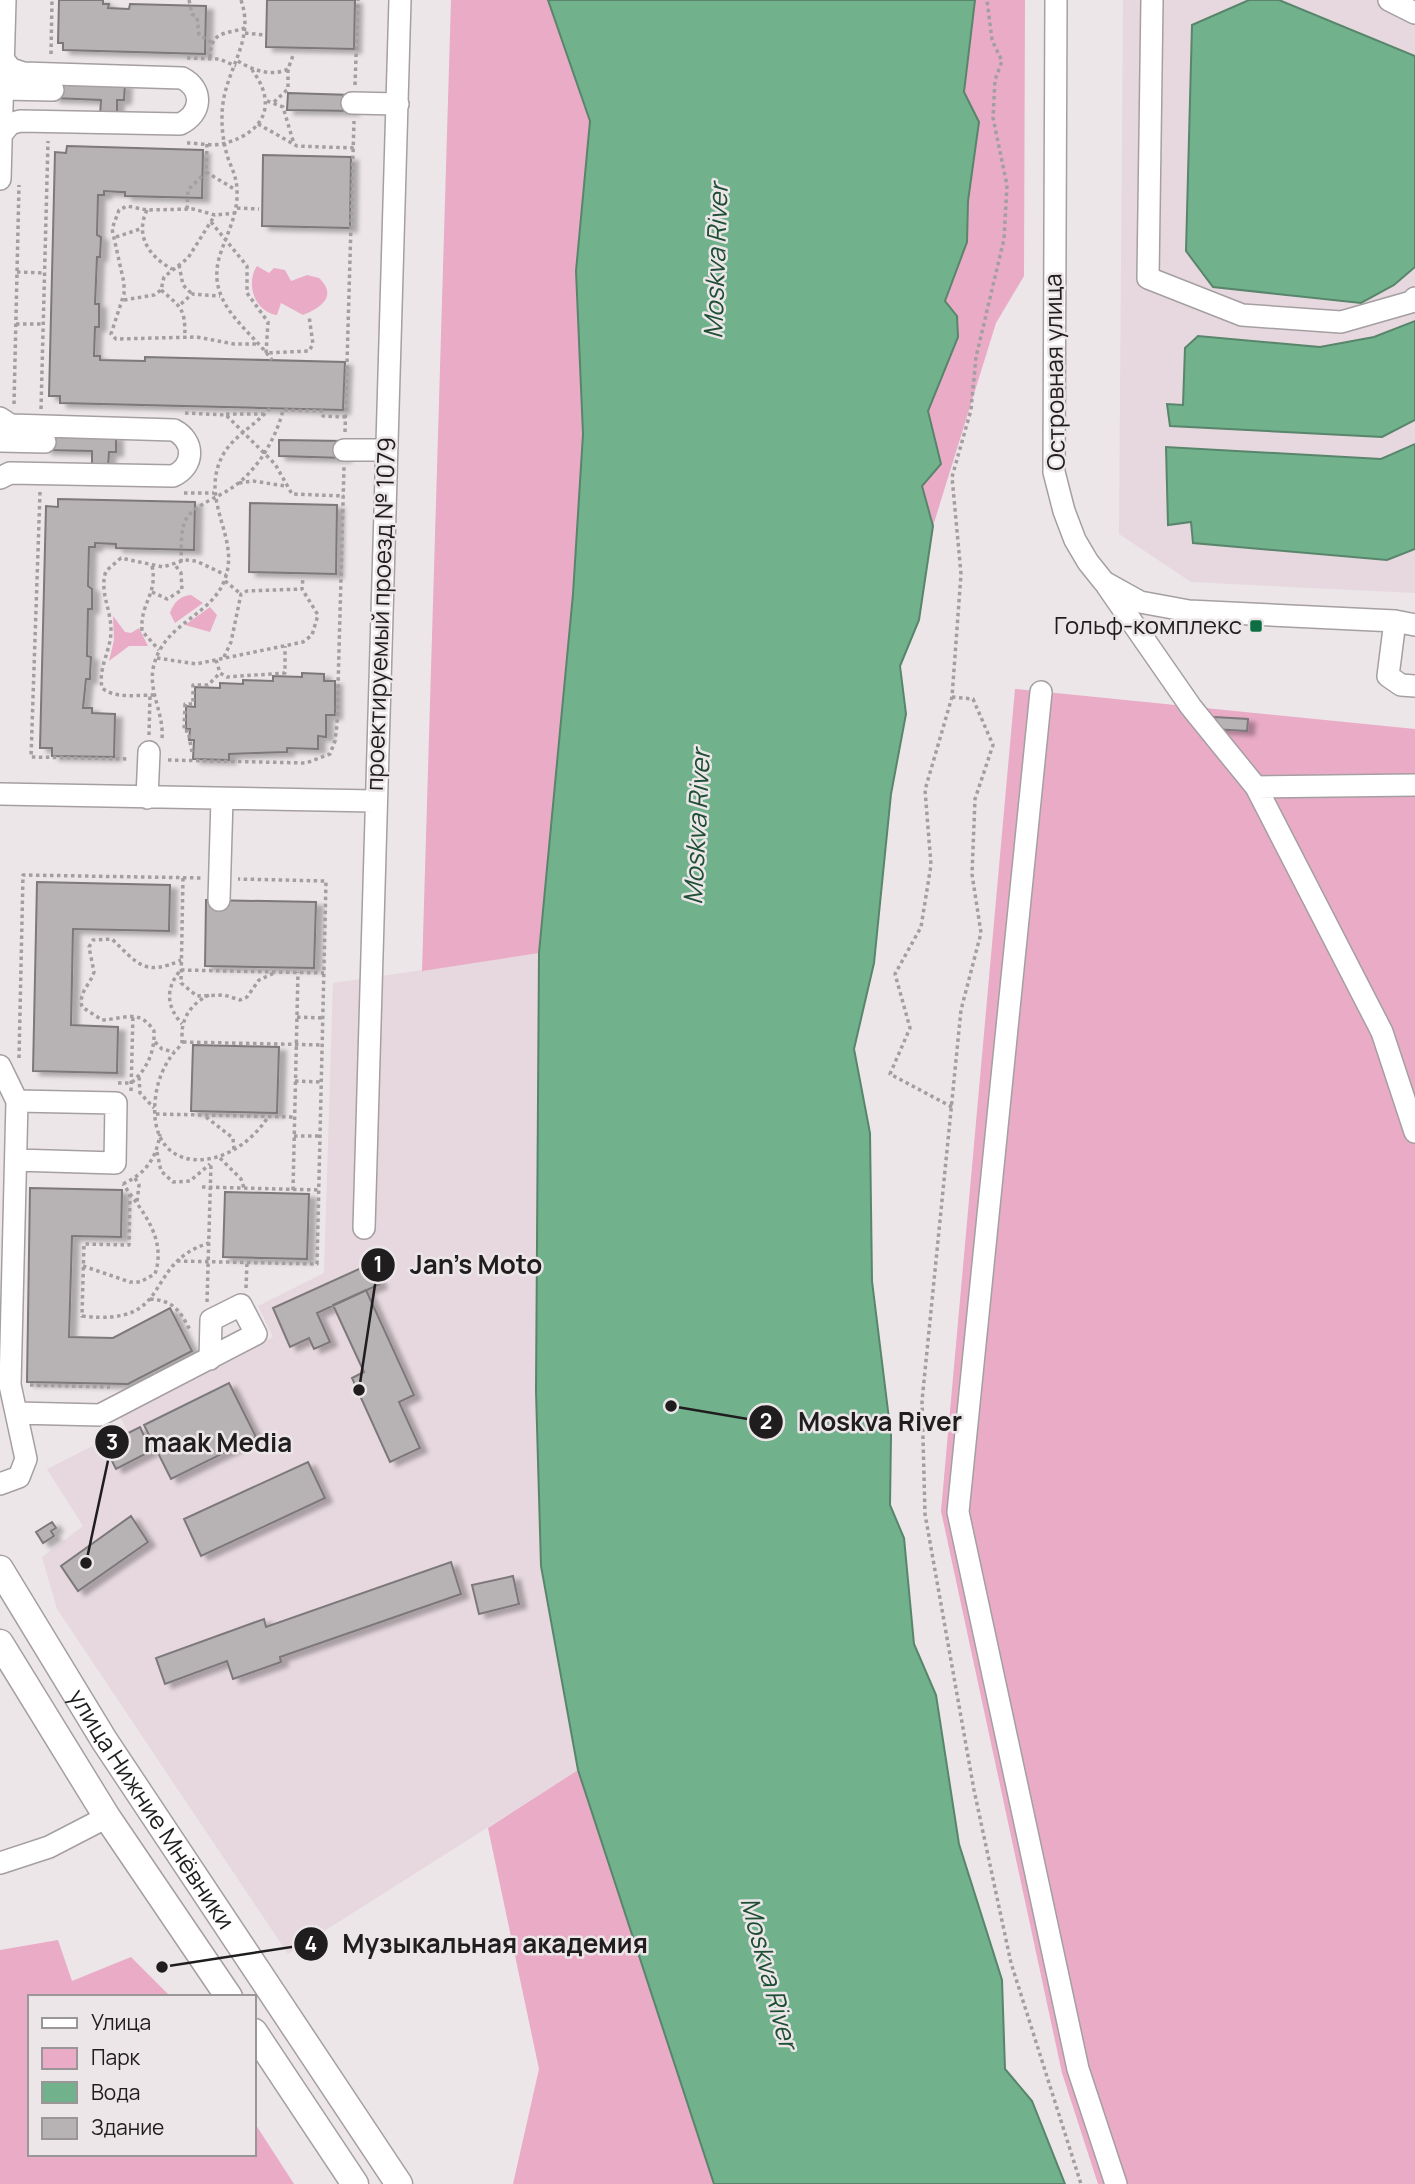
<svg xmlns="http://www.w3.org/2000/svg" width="1415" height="2184" font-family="Manrope,sans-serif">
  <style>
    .built { fill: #e6d8de }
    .green { fill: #e9abc6 }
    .water { fill: #71b28c; stroke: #58856b; stroke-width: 2 }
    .building { fill: #b7b2b4; stroke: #7d787a; stroke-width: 2; filter: url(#shadow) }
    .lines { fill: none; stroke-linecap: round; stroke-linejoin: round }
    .minor-casing { stroke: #a59fa1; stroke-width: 24 }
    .major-casing { stroke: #a59fa1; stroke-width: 29 }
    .path { stroke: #a39fa0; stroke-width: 3.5; stroke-dasharray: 3.5 3.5; stroke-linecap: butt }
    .minor { stroke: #fff; stroke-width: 21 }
    .major { stroke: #fff; stroke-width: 26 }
    .poi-dot { fill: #0c6e43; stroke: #ece6e8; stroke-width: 2.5 }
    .labels { text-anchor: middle; stroke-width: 5; stroke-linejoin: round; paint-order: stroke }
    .street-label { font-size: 24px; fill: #1f1d1e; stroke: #ece6e8 }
    .poi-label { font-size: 24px; fill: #1f1d1e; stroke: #ece6e8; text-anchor: end }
    .water-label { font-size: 26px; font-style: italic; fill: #1e4f35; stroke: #ece6e8 }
    .leader { fill: none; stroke: #1f1d1e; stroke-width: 2.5 }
    .callout-dot { fill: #1f1d1e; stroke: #ece6e8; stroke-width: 2.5 }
    .mark-label { font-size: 21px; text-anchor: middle; font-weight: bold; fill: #fff }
    .callout-label { font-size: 26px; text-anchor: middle; font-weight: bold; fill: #1f1d1e; stroke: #ece6e8; stroke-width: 5; stroke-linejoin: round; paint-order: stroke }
  </style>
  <defs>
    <filter id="shadow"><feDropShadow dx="7" dy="4" stdDeviation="2" flood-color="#0004"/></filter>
  </defs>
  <rect width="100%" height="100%" fill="#ece6e8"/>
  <path class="built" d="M1123 0H1415V593L1191 582 1119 534Z
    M539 953 536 1391 541 1566 578 1770 288 1954 57 1609 42 1557 83 1526 47 1469 126 1429 119 1414 273 1337 258 1306 324 1273 333 983Z"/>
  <path class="green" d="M451 0H548L590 121 576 271 583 434 573 594 539 953 422 971Z
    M975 0H1025L1024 276 996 323 933 526 922 486 941 464 928 411 958 337 957 316 945 301 967 242 968 201 979 122 964 92Z
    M257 266 269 273 274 268 285 270 291 281 307 275 319 278C338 296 321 308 303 315L281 303 277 315C255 312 245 284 257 266Z
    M191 595 203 603 175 623 170 613C174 602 180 596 191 595Z
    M210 607 217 615 210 632 185 625Z
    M113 616 125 632 131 633 139 628 148 646H129L109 661 114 640Z
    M1015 689 1415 729V2184H1098L1062 2073 941 1511Z
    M578 1770 714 2184H513L539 2069 488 1828Z
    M58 1940 72 1981 131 1957 171 1997H30V2154H254V2122L294 2184H0V1950Z"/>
  <path class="water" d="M548 0H975L964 92 979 122 968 201 967 242 945 301 957 316 958 337 928 411 941 464 922 486 933 526 919 620 900 666 906 714 891 794 874 963 854 1049 870 1133 872 1281 891 1435 890 1505 904 1538 914 1644 936 1695 959 1844 1002 1980 1005 2069 1032 2101 1065 2184H714L578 1770 541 1566 536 1391 539 953 573 594 583 434 576 271 590 121Z
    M1249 0H1279L1415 56V267L1394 285 1361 303 1213 287 1186 251 1192 25Z
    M1415 321V420L1382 437 1170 426 1167 404 1183 405 1185 348 1198 336 1320 347 1374 337Z
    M1415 444V549L1387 560 1193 543 1191 522 1168 525 1166 447 1381 459Z"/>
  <path class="building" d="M59 0H103V4H109L108 8 129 9 130 4 206 6 205 54 63 50V43H58Z
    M267 0H355L354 49 266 47Z
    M53 82 125 84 124 100H117V116H100L101 100 53 98Z
    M288 93 352 95V111L287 110Z
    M67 146 203 150 202 198 125 196V192H121L104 191V195H98L97 235 101 237 100 257H97L95 304H99V327H95L94 356H100V360L145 361V357L345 362 343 410 60 403V396H49L55 152 66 153Z
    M263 155 351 157 350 228 262 226Z
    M45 434 116 436V452H109L108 468H92V451L45 450Z
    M279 440 344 441V458L279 456Z
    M58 499 195 502 194 550 116 548V544L95 543V547H89L88 586 92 589V609H88L87 656 91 657 90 674V679H86L83 708H92V713L115 714 114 757 52 756V748H40L46 506 58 507Z
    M250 503 337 505 336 574 249 572Z
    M302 673 324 674V681H335V715H326V737L318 736V749L287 748V752L229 754V760L193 759 194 740H189L190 729H186V706L195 707V687L220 688V683L243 684V680L273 681V676L302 677Z
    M1214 717 1248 719 1247 731 1213 729Z
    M37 882 170 885 169 931 73 929 71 1025 118 1027 117 1073 33 1071Z
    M206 900 316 902 314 968 205 966Z
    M193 1045 279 1047 277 1113 191 1111Z
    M30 1188 122 1190 121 1237 72 1236 69 1337 113 1338 170 1308 192 1351 128 1384 27 1382Z
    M225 1192 309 1194 307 1259 223 1257Z
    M370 1264 380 1284 317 1313 330 1342 314 1349 309 1338 290 1347 273 1308Z
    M366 1290 414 1395 399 1402 420 1448 390 1462 352 1378 364 1372 333 1305Z
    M229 1383 256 1437 171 1479 144 1425Z
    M140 1427 151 1451 116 1469 104 1445Z
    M308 1462 325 1498 201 1556 184 1519Z
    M131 1516 148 1542 78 1591 61 1566Z
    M52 1522 56 1528 51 1531 54 1536 43 1543 36 1532Z
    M451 1562 461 1594 280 1657 281 1662 233 1679 227 1661 165 1684 156 1658 264 1619 266 1627Z
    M513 1576 519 1604 479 1614 472 1585Z"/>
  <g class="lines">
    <g class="minor-casing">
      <path id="minor" d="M1056 0 1054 472 1064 511 1075 540 1088 562 1104 582 1140 602 1189 611 1395 621 1415 625
        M1152 0 1148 278 1242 315 1341 322 1411 302 1415 298
        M1389 0 1415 13
        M2 89 53 90
        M352 103 398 104
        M1 135 10 124 20 121 180 124C202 114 204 89 182 78L23 73 11 69 3 59
        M0 179 5 0
        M0 418 11 425 174 430C195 441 195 466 173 476L10 473 0 478
        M0 441 45 442
        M344 450H386
        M1107 586 1191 707 1256 787 1382 1032 1415 1132
        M1395 621 1388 676 1401 685 1415 686
        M1041 692 958 1512 1078 2069 1116 2184
        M1256 787 1415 785
        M0 794 374 801
        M147 798 149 752
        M219 900 222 799
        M0 1066 17 1101 10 1385 26 1459 19 1477 0 1484
        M16 1160 115 1163 116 1103 17 1101
        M364 1228 400 0
        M16 1413 100 1415 256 1334 241 1305 211 1320 210 1359
        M0 1863 49 1847 107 1817"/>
    </g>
    <g class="major-casing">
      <g id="major">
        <path id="s1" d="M0 1569 104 1740 399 2184"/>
        <path d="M0 1643 107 1817 229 1997"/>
        <path d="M254 2032 355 2184"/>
      </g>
    </g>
    <path class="path" d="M189 0 192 14 197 17 199 35 211 42
      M241 0C254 37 231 63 224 97 220 118 222 141 229 161 233 171 237 179 237 191 238 214 228 231 221 252 203 302 247 326 272 360
      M245 33 264 35
      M51 54 52 0
      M187 58 219 59 236 66
      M210 58C211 31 222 35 245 28
      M238 61C252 70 272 77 288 69L294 53
      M355 85 358 0
      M267 101 283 107 294 144
      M274 102 288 89V69
      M258 124 297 146 354 148
      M187 143C199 143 215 147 226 143 266 131 277 103 252 70
      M207 144 206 172 236 190
      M237 208 259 209
      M187 209 188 190 206 172
      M147 210C135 235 148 256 172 269
      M236 213 215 215 193 209 147 210 127 206 119 210 112 229 124 283V294L111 334 116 339 197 337 234 344H258
      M211 222 247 266V293L268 322 266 353 309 351 313 344 309 316
      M116 237 140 229
      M179 265 183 285 192 294
      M17 272 45 273
      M161 290C182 308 185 308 185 338
      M124 300 154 295 161 290 164 277 188 258 215 215
      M181 304 192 294 220 296
      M16 324H44
      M14 404 19 185
      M41 409 48 141
      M185 413 226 415 275 464 292 494 344 496
      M226 414H264
      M345 432 354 121
      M239 483 253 481 285 486
      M40 492 31 757 129 759
      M184 493H214
      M181 562C182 548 179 526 189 515 200 503 218 497 230 489 256 473 276 439 283 410L323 411V416L346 417
      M152 566C158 595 140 602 142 631L159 650
      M225 581 241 594
      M152 592 167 599 182 590 181 573 175 565
      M224 657 231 642 241 594 247 591 302 589
      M157 658 196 664 303 642 312 635 318 615 302 589 303 577
      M216 660 220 673 227 677 285 673V646
      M154 695C138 695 115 699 102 688 98 667 111 651 111 630 111 609 99 591 106 571L121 558 163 567 185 560 196 561 226 575
      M952 697 973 699 993 745 975 799 972 874 981 933 961 1010 922 1401 925 1514 974 1790 1011 1963 1081 2184
      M149 735 150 695
      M162 738C164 714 149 693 153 669 162 622 211 618 225 579 241 536 197 500 224 453 235 435 257 424 270 408
      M192 752 188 731H184L185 704H193V685H208L220 673
      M168 760 306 763 330 754 335 741 337 724 344 467
      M183 878 181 983 197 996 224 995 240 1000 247 997 259 980 276 972
      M181 970 324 973
      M179 972C165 990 167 1007 182 1024
      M209 995C194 1002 183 1015 182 1032 182 1032 182 1042 182 1042 181 1046 175 1051 172 1055 164 1066 158 1080 156 1094 143 1178 229 1177 268 1117
      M297 1017 323 1018
      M155 1042 162 1049 174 1052
      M183 1042 322 1045
      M19 1058 23 875 203 878
      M139 1077 140 1093 154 1108
      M295 1081 321 1082
      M118 1083H131C147 1070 155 1051 154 1031 139 1008 125 1019 102 1020L82 1007C78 993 90 985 94 972L89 947 93 940 112 939C137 963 144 977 181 960
      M131 1091 133 1014
      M952 1107 890 1074 910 1028 895 974 921 927 931 865 925 790 952 697 961 574 952 477 971 410 976 357 1004 239 1007 185 993 118 995 80 1002 61 992 40 987 0
      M156 1114 294 1117
      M206 1117 233 1138 234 1150
      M294 1136H320
      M157 1152 161 1171 173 1182 190 1181 210 1164
      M220 1158 241 1179 244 1188
      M135 1178 139 1185 137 1202
      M123 1184C146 1173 156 1159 160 1134
      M202 1187 319 1190
      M293 1190 298 972
      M130 1194 129 1245 84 1244 82 1316C176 1327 141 1264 209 1243
      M177 1261 317 1264 326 881 238 879
      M83 1266 130 1282H140L155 1274C167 1238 142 1211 123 1184
      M246 1288 247 1262
      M150 1299C175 1301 180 1311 191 1332
      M207 1302 211 1164
      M30 1385 110 1387"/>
    <use href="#minor" class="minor"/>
    <use href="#major" class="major"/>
  </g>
  <rect class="poi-dot" x="1249" y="619" width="14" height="14" rx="3.5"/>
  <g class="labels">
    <g class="street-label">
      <text transform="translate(1055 372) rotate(-91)" y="8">Островная улица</text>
      <text transform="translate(381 614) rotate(-88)" y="8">проектируемый проезд № 1079</text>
      <text dy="8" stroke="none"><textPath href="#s1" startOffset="284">улица Нижние Мнёвники</textPath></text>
    </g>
    <g class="poi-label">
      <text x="1242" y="634">Гольф-комплекс</text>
    </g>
    <g class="water-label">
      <text transform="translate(716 261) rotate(-88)" y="9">Moskva River</text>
      <text transform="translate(697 827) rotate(-87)" y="9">Moskva River</text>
      <text transform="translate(769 1973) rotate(75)" y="9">Moskva River</text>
    </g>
  </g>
  <path class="leader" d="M359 1390L378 1265M671 1406L766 1422M86 1563L112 1442M162 1967L311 1944"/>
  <g class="callout-dot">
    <circle cx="359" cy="1390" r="7"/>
    <circle cx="671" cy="1406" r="7"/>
    <circle cx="86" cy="1563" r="7"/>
    <circle cx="162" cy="1967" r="7"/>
    <circle cx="378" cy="1265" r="18"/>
    <circle cx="766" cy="1422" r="18"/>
    <circle cx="112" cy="1442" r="18"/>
    <circle cx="311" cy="1944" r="18"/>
  </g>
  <g class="mark-label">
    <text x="378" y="1272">1</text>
    <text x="766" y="1429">2</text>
    <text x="112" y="1450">3</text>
    <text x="311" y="1952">4</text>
  </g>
  <g class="callout-label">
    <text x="476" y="1274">Jan's Moto</text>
    <text x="880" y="1431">Moskva River</text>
    <text x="218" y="1452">maak Media</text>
    <text x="495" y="1953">Музыкальная академия</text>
  </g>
  <rect x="28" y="1995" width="228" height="161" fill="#ece6e8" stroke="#9a9697" stroke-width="2"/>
  <rect x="42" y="2018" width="35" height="10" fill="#ffffff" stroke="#9a9697" stroke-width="2"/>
  <text x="91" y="2030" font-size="21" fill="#1f1d1e">Улица</text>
  <rect x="42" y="2048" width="35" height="21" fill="#e9abc6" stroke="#9a9697" stroke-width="2"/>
  <text x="91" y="2065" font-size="21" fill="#1f1d1e">Парк</text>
  <rect x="42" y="2082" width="35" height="21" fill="#71b28c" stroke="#9a9697" stroke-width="2"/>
  <text x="91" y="2100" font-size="21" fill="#1f1d1e">Вода</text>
  <rect x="42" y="2118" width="35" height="21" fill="#b7b2b4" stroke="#9a9697" stroke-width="2"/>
  <text x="91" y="2135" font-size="21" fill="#1f1d1e">Здание</text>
</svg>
